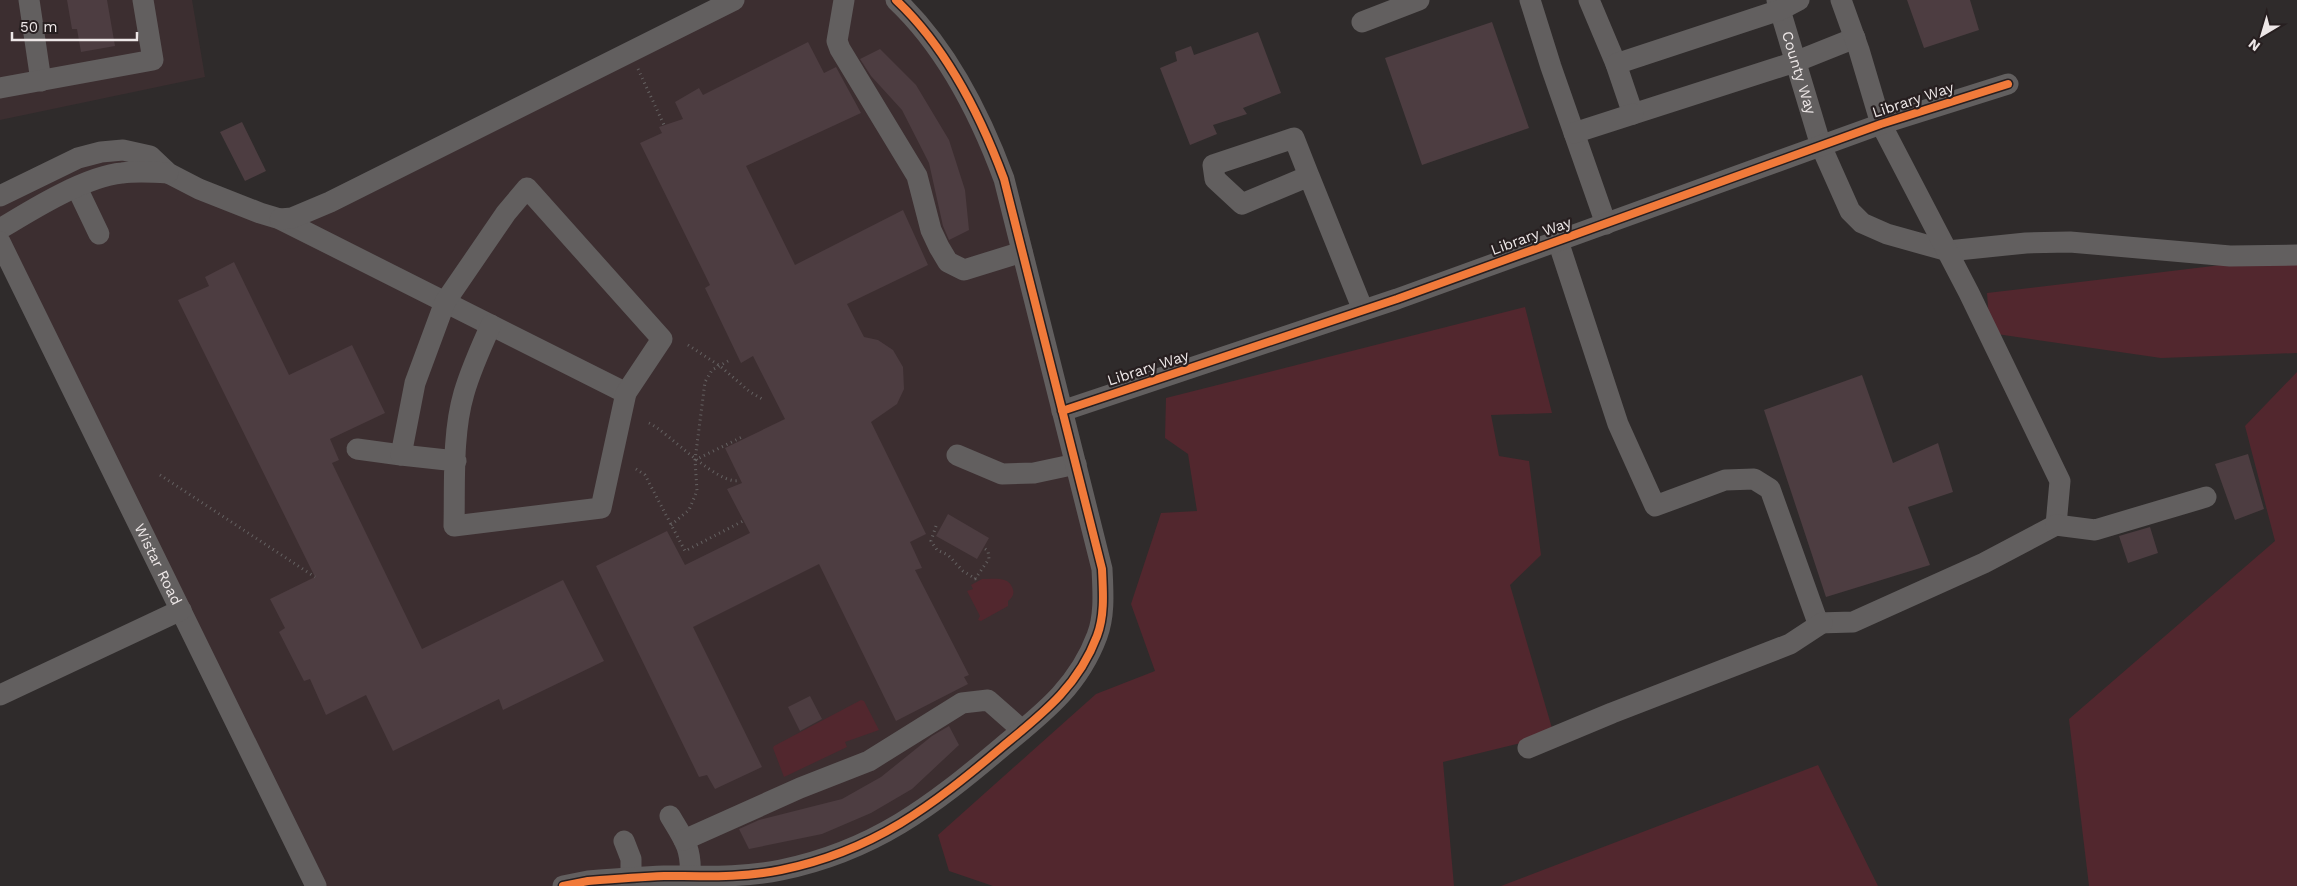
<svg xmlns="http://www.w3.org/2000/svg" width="2297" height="886" font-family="'Work Sans',sans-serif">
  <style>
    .built { fill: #3c2e30 }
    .green { fill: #52272e }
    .building { fill: #4d3d41 }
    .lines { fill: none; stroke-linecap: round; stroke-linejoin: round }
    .path { stroke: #656262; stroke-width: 3; stroke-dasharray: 1 4; stroke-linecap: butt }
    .minor { stroke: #625f5f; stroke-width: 21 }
    .cycleway-casing { stroke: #271f20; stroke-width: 11 }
    .cycleway { stroke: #f17a3a; stroke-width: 8 }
    .labels { text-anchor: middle; stroke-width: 4.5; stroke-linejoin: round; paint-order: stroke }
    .street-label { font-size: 15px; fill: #ede7e7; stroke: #271f20 }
  </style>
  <rect width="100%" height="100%" fill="#2f2b2b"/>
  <path class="built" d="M0 0H192L205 77 0 120Z
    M734 0H896L972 101 1102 569 1079 672 949 791 830 857 563 886H314L0 243V196L101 152 280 219Z"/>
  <path class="green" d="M2297 256V353L2161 358 1990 333 1987 293Z
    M1525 307 1552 413 1491 415 1499 456 1529 461 1541 555 1510 585 1554 735 1443 762 1454 886H993L949 871 938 835 1096 694 1155 671 1131 604 1161 513 1197 511 1188 454 1165 438 1166 398Z
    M2297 372V886H2089L2069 719 2275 541 2245 426Z
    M982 579C992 579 1008 576 1012 587 1015 593 1013 597 1008 601V606L981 621 978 620 980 616 967 591 973 589 971 585Z
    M861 700 864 701 879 730 845 742 847 747 784 777 773 748 774 746Z
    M1818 765 1878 886H1501Z"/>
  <path class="building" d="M67 0H107L115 46 81 52 77 29H72Z
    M1907 0H1970L1979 30 1924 48Z
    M1492 22 1529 128 1422 165 1385 58Z
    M1258 32 1281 93 1243 108 1247 114 1213 125 1217 134 1190 145 1160 68 1177 61 1175 52 1191 46 1194 55Z
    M808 42 824 73 836 67 861 113 746 166 795 265 903 210 928 265 847 304 864 337 878 340 893 350 903 367 904 389 897 404 871 422 926 534 910 542 922 568 915 570 969 675 964 677 968 684 896 721 819 564 693 627 762 767 715 789 707 775 699 777 596 566 667 531 685 565 750 533 727 489 742 483 725 448 785 419 753 356 741 363 705 288 710 285 640 143 662 133 659 127 683 119 675 102 699 88 703 95Z
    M880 49 916 85 949 140 965 190 969 230 949 240 943 226 929 163 902 110 871 76 860 59Z
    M242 122 266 171 245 181 220 132Z
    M234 262 289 375 352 345 385 413 330 439 339 460 332 463 422 649 563 580 604 661 503 710 499 699 393 751 366 695 326 715 310 679 304 681 279 632 285 628 270 599 315 577 178 300 209 286 205 277Z
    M1862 375 1893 463 1938 443 1953 492 1908 507 1930 565 1826 597 1764 410Z
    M2248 454 2264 509 2235 520 2215 464Z
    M948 514 989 538 977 559 936 536Z
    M2150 527 2158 553 2128 563 2119 536Z
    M810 696 822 719 800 731 788 707Z
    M949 726 959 745 912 789 871 813 822 834 749 849 739 829 759 820 842 799 881 777 932 736Z"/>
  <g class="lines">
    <path class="path" d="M638 69 664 125
      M688 345 720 366 750 392 764 400
      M649 423C667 431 720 488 740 480
      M695 460 742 437
      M636 469 645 475 685 551 743 521
      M160 475 315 577
      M671 525 689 510 697 491 695 460 705 382 712 370 728 361
      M936 526 931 541 937 550 948 555 963 571 979 581
      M975 579 989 559 988 551 984 548"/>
    <g class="minor">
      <path d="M29 0 41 81"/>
      <path d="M844 0 837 41 840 49 917 176 931 230 939 247 948 262 964 270 1022 252"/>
      <path d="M1530 0 1551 67 1606 224"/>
      <path d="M1589 0 1616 64"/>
      <path id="s1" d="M1777 0 1821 146 1850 211 1862 223 1887 234 1948 251 2026 243 2070 242 2230 256 2297 255"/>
      <path d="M1799 0 1780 10 1616 64 1633 114 1795 62 1855 38"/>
      <path d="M1362 22 1419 0"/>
      <path d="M0 88 153 60 143 0"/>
      <path d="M1574 133 1633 114"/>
      <path d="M1309 176 1294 138 1213 165 1215 179 1242 204 1309 176 1363 310"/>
      <path d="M77 188 99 234"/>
      <path d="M0 196 78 158 101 152 123 150 150 156 168 173 199 189 260 213 280 219 626 393"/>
      <path d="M280 219 292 218 330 202 734 0"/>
      <path d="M0 229C31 210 86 176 122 173 137 171 153 172 168 173"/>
      <path d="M1558 241 1618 424 1655 506 1725 480 1754 479 1770 489 1818 623 1853 622 1984 563 2056 525 2060 481 1969 293 1881 124 1859 50 1841 0"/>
      <path id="s2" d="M0 242 316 886"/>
      <path d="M1062 411 1397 299 1881 124 2008 84"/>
      <path d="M357 449 401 455"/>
      <path d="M957 455 1002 474 1034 473 1076 464"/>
      <path d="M456 461 401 455 415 383 445 302 506 213 527 188 662 339 626 393 601 508 454 526C455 483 452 434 464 393 471 369 481 347 491 325"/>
      <path d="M2056 525 2095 530 2206 497"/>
      <path d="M0 695 181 610"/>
      <path d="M1528 748 1612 713 1790 644 1822 623"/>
      <path d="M670 816C684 839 692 849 690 876"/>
      <path d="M684 840 800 788 869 761 962 703 988 700 1022 730"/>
      <path d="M624 841 631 859V878"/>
      <path d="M563 886 588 881C613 879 639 877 664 876 703 876 742 878 781 870 874 851 932 806 1002 747 1042 714 1078 687 1097 636 1105 615 1103 591 1102 569L1004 179C980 114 947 48 896 0"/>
    </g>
    <g class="cycleway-casing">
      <path id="cycleway" d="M1062 411 1397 299 1881 124 2008 84
        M563 886 588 881C613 879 639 877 664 876 703 876 742 878 781 870 874 851 932 806 1002 747 1042 714 1078 687 1097 636 1105 615 1103 591 1102 569L1004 179C980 114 947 48 896 0"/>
    </g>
    <use href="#cycleway" class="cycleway"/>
  </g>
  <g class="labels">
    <g class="street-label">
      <text dy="5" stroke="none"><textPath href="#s1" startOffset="76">County Way</textPath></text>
      <text transform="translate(1913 100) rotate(-18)" y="5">Library Way</text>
      <text transform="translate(1531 236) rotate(-20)" y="5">Library Way</text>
      <text transform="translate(1148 368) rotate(-18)" y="5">Library Way</text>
      <text dy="5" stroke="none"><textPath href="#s2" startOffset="359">Wistar Road</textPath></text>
    </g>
  </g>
  <g transform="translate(2262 35) rotate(218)" stroke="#271f20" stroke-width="4" paint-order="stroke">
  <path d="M0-4L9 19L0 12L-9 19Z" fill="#ede7e7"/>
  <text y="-8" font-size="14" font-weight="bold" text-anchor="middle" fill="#ede7e7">N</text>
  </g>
  <path d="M12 32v8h125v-8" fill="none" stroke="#ede7e7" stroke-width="2.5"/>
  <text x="20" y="32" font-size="15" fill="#ede7e7" stroke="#271f20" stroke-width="4" paint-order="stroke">50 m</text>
</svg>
